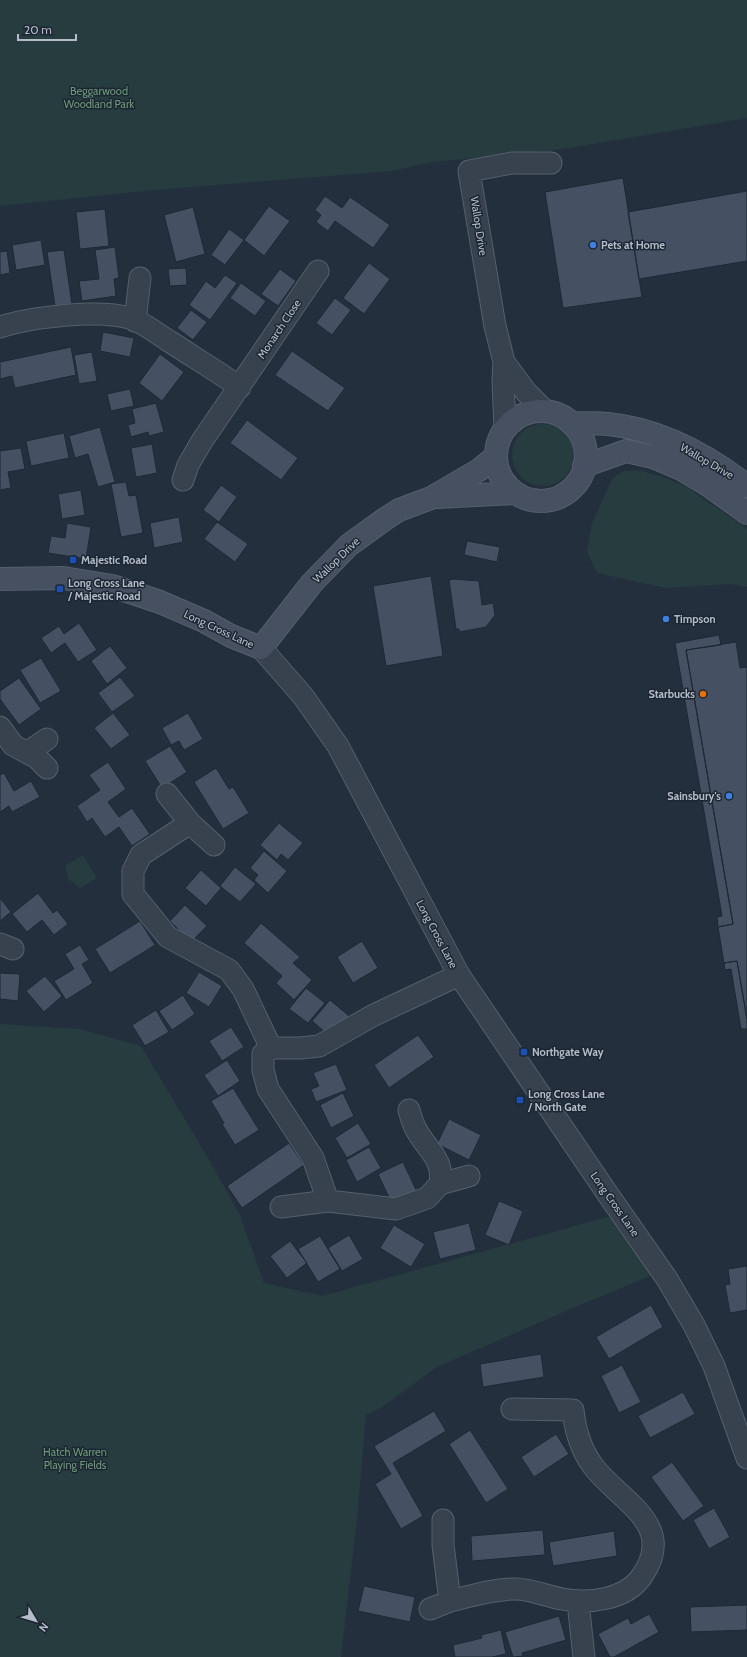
<svg xmlns="http://www.w3.org/2000/svg" width="747" height="1657" font-family="Cabin,sans-serif">
  <style>
    .green { fill: #263c3f }
    .building { fill: #455162; stroke: #1f2835 }
    .lines { fill: none; stroke-linecap: round; stroke-linejoin: round }
    .street-casing { stroke: #565f6c; stroke-width: 23 }
    .secondary-casing { stroke: #565f6c; stroke-width: 24 }
    .street { stroke: #38414e; stroke-width: 21 }
    .secondary { stroke: #465061; stroke-width: 22 }
    .shop-dot { fill: #3f7fe0; stroke: #1d2633; stroke-width: 1.5 }
    .transit-dot { fill: #1a4fb4; stroke: #1d2633; stroke-width: 1.5 }
    .food-dot { fill: #e8710a; stroke: #1d2633; stroke-width: 1.5 }
    .labels { text-anchor: middle; stroke-width: 3; stroke-linejoin: round; paint-order: stroke }
    .park-label { font-size: 11px; fill: #6b9a76; stroke: #1d2633 }
    .street-label { font-size: 11px; fill: #b4bcc9; stroke: #1d2633 }
    .poi-label { font-size: 11px; font-weight: bold; fill: #b4bcc9; stroke: #1d2633; text-anchor: start }
  </style>
  <rect width="100%" height="100%" fill="#242f3e"/>
  <path class="green" d="M0 0H747V118L558 150 433 162 392 171 154 190 0 206Z
    M512 455a31 31 0 1 1 62 0a31 31 0 1 1-62 0Z
    M639 470 669 479 687 487 747 529V587L730 584 666 588 597 573 587 552 591 526 613 477 624 471Z
    M83 855 97 878 80 888 68 879 65 866Z
    M0 1024 80 1029 141 1046 211 1163 240 1215 264 1283 322 1296 611 1216 655 1274 559 1314 437 1367 382 1407 366 1415 357 1519 341 1657H0Z"/>
  <path class="building" d="M623 178 642 297 563 308 545 192Z
    M747 191V261L639 279 628 212Z
    M325 196 342 208 350 197 390 225 373 248 335 221 328 231 316 222 321 215 315 210Z
    M269 206 290 221 264 256 244 240Z
    M193 207 205 254 176 262 164 215Z
    M105 209 109 246 80 249 76 212Z
    M229 229 244 240 225 265 211 255Z
    M41 240 45 265 16 270 12 245Z
    M115 247 119 278 114 279 116 296 82 301 79 281 99 279 95 250Z
    M64 250 72 304 55 306 47 252Z
    M7 251 10 273 0 275V252Z
    M369 263 390 279 364 314 343 298Z
    M186 268 187 285 170 286 168 269Z
    M280 269 296 281 278 306 261 294Z
    M225 275 237 283 210 320 189 305 206 281 215 288Z
    M241 283 266 301 255 316 230 298Z
    M335 298 351 310 332 335 316 323Z
    M191 310 207 322 193 340 177 328Z
    M103 332 134 338 130 357 100 351Z
    M71 347 76 375 15 388 12 376 0 379V362Z
    M292 351 345 388 328 411 275 375Z
    M92 352 97 381 79 384 74 355Z
    M160 354 184 372 162 401 139 383Z
    M130 389 134 406 111 411 107 394Z
    M156 403 164 432 149 436 148 432 131 437 128 425 135 423 132 409Z
    M247 420 298 458 281 480 230 443Z
    M100 427 115 482 98 487 88 454 75 458 69 436Z
    M64 433 69 458 31 466 26 441Z
    M152 444 157 473 136 477 131 448Z
    M21 448 25 469 8 472 11 488 0 490V451Z
    M126 482 129 496 136 495 143 533 121 537 111 484Z
    M221 485 237 497 219 522 203 510Z
    M81 490 85 515 62 519 58 494Z
    M179 517 183 542 154 548 150 523Z
    M217 522 248 544 235 562 204 539Z
    M67 523 91 527 86 559 48 553 51 536 65 538Z
    M467 541 500 547 497 562 464 555Z
    M431 576 443 656 386 666 373 586Z
    M454 579 479 581 482 605 493 603 495 615 486 627 459 632V629H456L449 580Z
    M79 623 97 650 78 662 65 643 51 653 41 638 59 626 64 634Z
    M719 635 721 645 686 650 733 924 718 927 717 917 722 916 675 643Z
    M736 642 740 668 747 667V1019L737 961 724 963 718 927 733 924 686 650Z
    M110 646 127 668 107 684 91 661Z
    M41 658 61 691 40 703 20 670Z
    M120 677 135 696 112 712 98 693Z
    M19 678 41 709 19 725 0 699V691Z
    M113 713 130 735 111 749 94 728Z
    M188 713 203 739 184 750 179 741 171 745 162 728Z
    M170 746 187 772 162 788 145 761Z
    M108 762 126 789 108 802 119 817 132 808 150 834 132 846 119 827 105 837 92 818 87 822 77 806 100 790 89 775Z
    M216 768 229 789 233 787 249 813 223 829 194 782Z
    M4 773 14 791 31 781 40 797 12 812 9 806 0 812V775Z
    M279 823 303 843 288 860 281 854 277 860 260 845Z
    M264 851 287 871 268 893 254 880 258 875 250 868Z
    M235 867 256 884 240 902 220 886Z
    M201 870 221 888 206 906 185 888Z
    M38 893 53 913 57 910 68 924 54 935 42 920 27 932 12 914Z
    M0 898 11 912 0 921Z
    M185 905 207 926 191 942 170 921Z
    M140 921 155 945 110 973 95 949Z
    M261 923 300 957 293 963 312 980 294 1000 276 983 282 976 244 943Z
    M362 941 378 968 353 983 337 957Z
    M80 945 89 960 82 964 93 983 66 1000 54 981 74 969 65 954Z
    M737 961 747 1019V1029H741L731 969 725 970 724 963Z
    M199 972 222 986 209 1007 186 993Z
    M0 973 20 974 18 1001 0 999Z
    M45 976 62 996 44 1012 26 991Z
    M306 988 325 1003 308 1023 289 1009Z
    M183 995 195 1014 172 1030 159 1011Z
    M330 1000 349 1016 331 1037 312 1021Z
    M156 1010 169 1032 145 1046 132 1025Z
    M231 1027 244 1047 222 1061 209 1041Z
    M418 1035 434 1057 389 1088 374 1065Z
    M227 1060 240 1081 218 1096 204 1075Z
    M336 1064 347 1090 316 1102 311 1089 319 1086 313 1073Z
    M233 1088 259 1130 235 1145 222 1124 224 1123 211 1101Z
    M343 1093 354 1116 331 1128 320 1105Z
    M449 1119 481 1135 469 1160 437 1144Z
    M358 1123 371 1144 347 1158 335 1138Z
    M289 1143 304 1165 242 1208 227 1186Z
    M369 1147 381 1168 357 1182 346 1160Z
    M403 1162 418 1194 393 1206 378 1174Z
    M499 1201 523 1211 509 1245 485 1235Z
    M469 1223 476 1250 440 1259 433 1232Z
    M394 1225 425 1244 411 1267 380 1248Z
    M349 1235 363 1259 342 1271 328 1248Z
    M320 1236 340 1269 318 1282 298 1249Z
    M290 1241 307 1263 287 1278 270 1256Z
    M747 1266V1310L730 1313 725 1285 730 1284 728 1269Z
    M651 1305 663 1327 609 1359 596 1337Z
    M541 1354 544 1377 483 1387 480 1364Z
    M622 1365 641 1402 619 1413 601 1376Z
    M683 1392 695 1414 650 1438 638 1416Z
    M434 1411 446 1431 393 1463 423 1516 401 1529 375 1484 391 1474 374 1446Z
    M470 1430 508 1489 486 1503 449 1444Z
    M556 1434 569 1454 534 1477 521 1457Z
    M672 1462 704 1506 683 1521 651 1477Z
    M714 1508 730 1537 709 1549 693 1520Z
    M543 1530 545 1555 472 1561 471 1536Z
    M614 1531 617 1556 553 1566 549 1542Z
    M364 1586 415 1597 410 1622 358 1611Z
    M747 1605V1630L691 1632 690 1607Z
    M649 1614 659 1632 614 1657H610L598 1634 628 1618 631 1624Z
    M559 1616 566 1640 522 1653 523 1656 513 1657 505 1632Z
    M501 1630 506 1654 492 1657H455L453 1645 482 1638 481 1635Z"/>
  <g class="lines">
    <g class="street-casing">
      <path id="street" d="M135 321 140 278
        M0 327C30 317 99 309 129 318 143 322 156 333 169 341 192 356 216 371 240 387
        M504 362 526 392 544 410
        M505 429 503 381 504 362 495 326 469 171 512 163H551
        M183 480 188 465 202 441 318 271
        M261 648 303 696 338 746 459 975 607 1193 667 1279 694 1325 714 1366 747 1458
        M0 727 13 745 37 758 47 768
        M28 752 47 739
        M167 794 190 823 214 845
        M190 823 141 855 133 871V894L168 937 229 970 243 989 271 1048
        M0 944 13 949
        M409 1110C411 1117 413 1125 417 1131 428 1151 444 1159 440 1184
        M328 1201 313 1158 268 1089 263 1070V1054L271 1048H300L319 1046 374 1015 459 975
        M281 1207 328 1201 396 1209 427 1198 440 1184 469 1176
        M450 1601C471 1596 493 1589 515 1589 531 1589 546 1596 562 1599 588 1604 626 1600 642 1576 678 1524 619 1501 593 1466 581 1450 575 1429 573 1410L512 1409
        M578 1602 584 1657
        M430 1609 450 1601 443 1545V1520"/>
    </g>
    <g class="secondary-casing">
      <path id="secondary" d="M496 456a45 45 0 1 1 90 0a45 45 0 1 1-90 0Z
        M571 423C584 423 596 423 608 424 659 429 707 455 747 486
        M584 466 626 451 653 457 681 469 708 485 747 513
        M437 497 515 493
        M0 579 63 578 112 586 160 602 204 621 231 636 261 648 312 583 349 545 385 519 399 510 431 498 479 470 495 457"/>
    </g>
    <use href="#street" class="street"/>
    <use href="#secondary" class="secondary"/>
  </g>
  <g class="shop-dot">
    <circle cx="593" cy="245" r="4"/>
    <circle cx="666" cy="619" r="4"/>
    <circle cx="729" cy="796" r="4"/>
  </g>
  <g class="transit-dot">
    <rect x="69" y="556" width="8" height="8" rx="2"/>
    <rect x="56" y="585" width="8" height="8" rx="2"/>
    <rect x="520" y="1048" width="8" height="8" rx="2"/>
    <rect x="516" y="1096" width="8" height="8" rx="2"/>
  </g>
  <circle class="food-dot" cx="703" cy="694" r="4"/>
  <g class="labels">
    <g class="park-label">
      <text x="99" y="95">Beggarwood<tspan x="99" dy="13">Woodland Park</tspan></text>
      <text x="75" y="1456">Hatch Warren<tspan x="75" dy="13">Playing Fields</tspan></text>
    </g>
    <g class="street-label">
      <text transform="translate(479 226) rotate(81)" y="4">Wallop Drive</text>
      <text transform="translate(279 329) rotate(-56)" y="4">Monarch Close</text>
      <text transform="translate(707 461) rotate(30)" y="4">Wallop Drive</text>
      <text transform="translate(336 560) rotate(-44)" y="4">Wallop Drive</text>
      <text transform="translate(219 629) rotate(25)" y="4">Long Cross Lane</text>
      <text transform="translate(437 934) rotate(62)" y="4">Long Cross Lane</text>
      <text transform="translate(615 1204) rotate(55)" y="4">Long Cross Lane</text>
    </g>
    <g class="poi-label">
      <text x="601" y="249">Pets at Home</text>
      <text x="81" y="564">Majestic Road</text>
      <text x="68" y="587">Long Cross Lane<tspan x="68" dy="13">/ Majestic Road</tspan></text>
      <text x="674" y="623">Timpson</text>
      <text x="695" y="698" text-anchor="end">Starbucks</text>
      <text x="721" y="800" text-anchor="end">Sainsbury's</text>
      <text x="532" y="1056">Northgate Way</text>
      <text x="528" y="1098">Long Cross Lane<tspan x="528" dy="13">/ North Gate</tspan></text>
    </g>
  </g>
  <g transform="translate(36 1621) rotate(128)" stroke="#1d2633" stroke-width="3" paint-order="stroke">
  <path d="M0-3L7 15L0 10L-7 15Z" fill="#b4bcc9"/>
  <text y="-6" font-size="11" font-weight="bold" text-anchor="middle" fill="#b4bcc9">N</text>
  </g>
  <path d="M18 34v6h58v-6" fill="none" stroke="#b4bcc9" stroke-width="2"/>
  <text x="24" y="34" font-size="12" fill="#b4bcc9" stroke="#1d2633" stroke-width="3" paint-order="stroke">20 m</text>
</svg>
